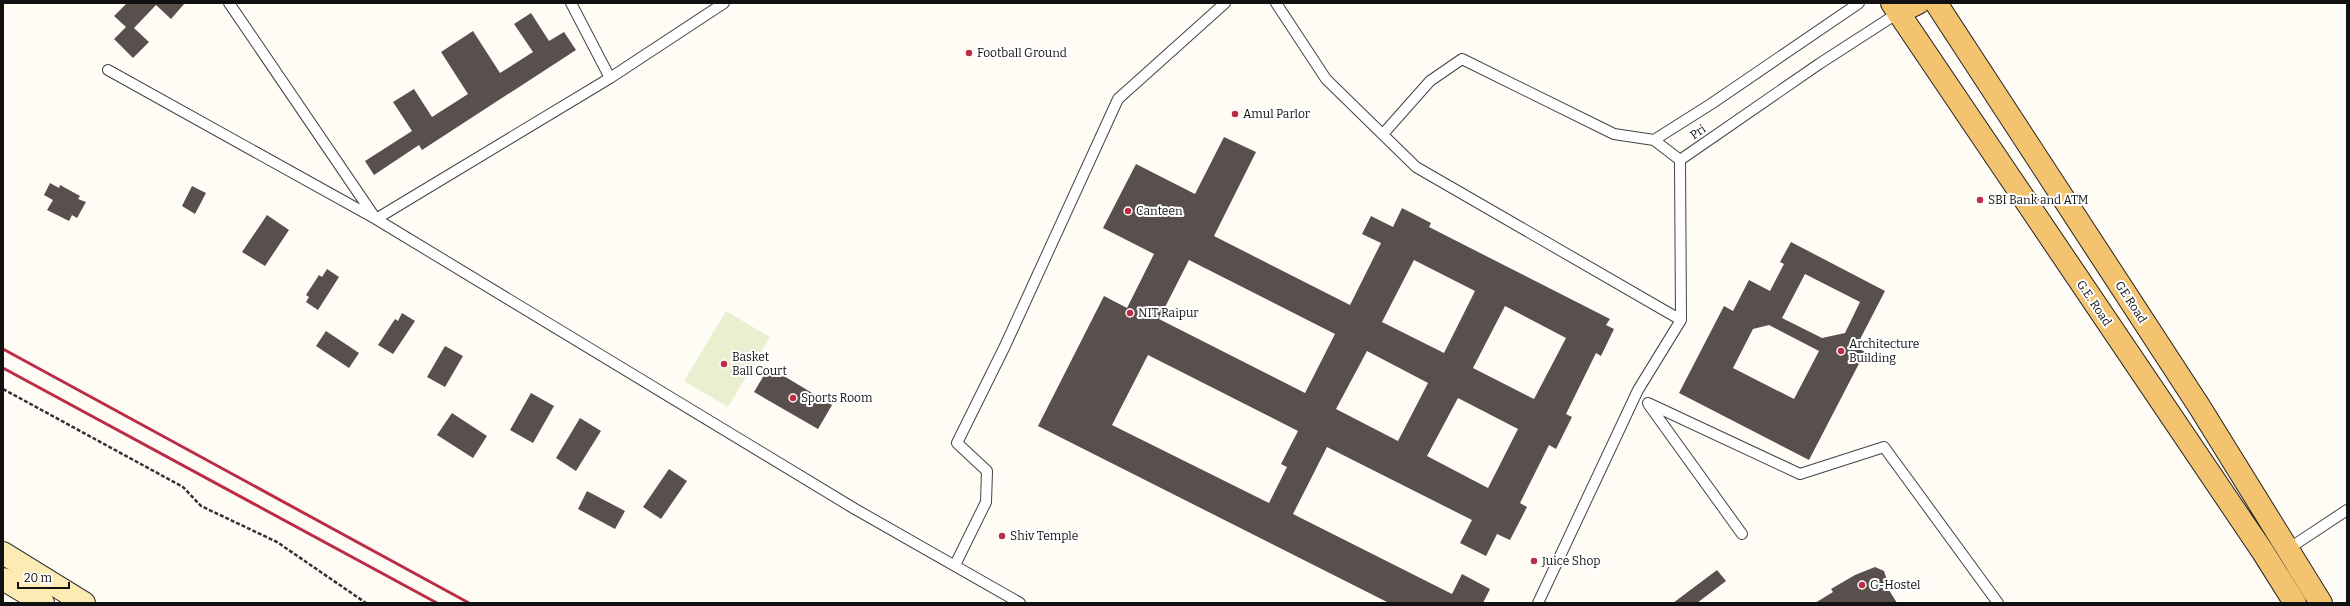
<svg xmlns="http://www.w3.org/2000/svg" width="2350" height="606" font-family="Bitter,serif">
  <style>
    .pitch { fill: #e9f0d0 }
    .building { fill: #59504d; fill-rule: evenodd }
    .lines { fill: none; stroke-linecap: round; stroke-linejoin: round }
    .lane-casing { stroke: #444; stroke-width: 12 }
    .secondary-casing { stroke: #333; stroke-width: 24 }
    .primary-casing { stroke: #222; stroke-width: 24 }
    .path { stroke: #333; stroke-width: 2.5; stroke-dasharray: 4 2; stroke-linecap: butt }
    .lane { stroke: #fff; stroke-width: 10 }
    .secondary { stroke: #fcebb3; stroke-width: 22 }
    .primary { stroke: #f3c370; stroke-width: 22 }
    .rail { stroke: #bd2c45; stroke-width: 3 }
    .poi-dot { fill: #bd2c45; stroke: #fff; stroke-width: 1.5 }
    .labels { text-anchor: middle; stroke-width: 4; stroke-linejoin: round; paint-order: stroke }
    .poi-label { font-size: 12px; fill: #111; stroke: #fff; text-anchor: start }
    .street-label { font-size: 12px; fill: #111; stroke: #fff }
  </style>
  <rect width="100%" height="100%" fill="#fffbf5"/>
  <path class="pitch" d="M726 311 770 337 728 407 684 381Z"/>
  <path class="building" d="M127 3H185L171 19 156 5 134 28 149 42 133 58 114 39 126 27 114 16Z
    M531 13 549 41 564 32 576 50 422 150 419 145 374 175 365 161 412 131 393 102 414 89 432 117 468 94 441 52 473 31 500 73 533 52 514 24Z
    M1224 137 1256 152 1214 236 1350 305 1381 243 1362 234 1371 216 1393 227 1402 208 1431 223 1429 227 1610 319 1606 325 1614 329 1601 356 1596 353 1566 414 1572 417 1556 449 1549 445 1520 503 1527 507 1510 540 1497 534 1486 556 1460 543 1472 520 1327 447 1293 514 1452 594 1462 574 1490 589 1483 603H1389L1038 426 1104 296 1127 308 1154 254 1103 228 1136 164 1195 194ZM1189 260 1335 334 1305 393 1159 319ZM1414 260 1475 291 1444 353 1382 322ZM1505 306 1566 338 1534 399 1473 368ZM1367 351 1428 383 1398 441 1336 409ZM1148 355 1298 431 1281 464 1287 467 1269 503 1112 425ZM1458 398 1518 429 1488 488 1427 456Z
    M50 183 59 188 60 185 80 196 78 199 86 202 77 218 72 215 69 221 47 210 53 200 44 195Z
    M192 186 206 193 195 214 182 206Z
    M267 215 289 230 265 266 242 252Z
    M1791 242 1885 291 1856 347 1865 352 1809 460 1679 393 1724 306 1733 311 1749 280 1770 291 1784 264 1780 262ZM1805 274 1860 302 1845 333 1822 338 1782 318ZM1769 325 1819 351 1794 399 1733 368 1753 329Z
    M327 269 339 277 318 310 306 302 309 297 306 295 319 275 322 277Z
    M402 313 415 321 393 354 378 345 395 319 398 321Z
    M326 331 359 353 349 368 316 346Z
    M445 346 463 356 445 387 427 377Z
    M769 367 832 405 818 429 754 392Z
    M531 393 554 406 533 443 510 430Z
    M452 413 487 436 473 458 437 435Z
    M580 418 601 431 576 471 556 458Z
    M669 469 687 481 661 519 643 507Z
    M587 491 625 511 615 529 578 509Z
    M1875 567 1884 571 1886 577 1884 582 1897 603H1815L1833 592 1831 589 1855 575Z
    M1717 570 1726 581 1697 603H1673Z"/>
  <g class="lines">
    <g class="lane-casing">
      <path id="lane" d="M229 3 376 219 610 78 724 3
        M571 3 610 78
        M1276 3 1326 79 1416 167 1681 320 1638 390 1538 603
        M108 70 376 219 855 509 1020 603
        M1383 134 1430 81 1462 59 1614 134 1654 140 1711 104 1859 3
        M1654 140 1680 160
        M1681 320 1680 160 1819 64 1898 13
        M1648 403 1800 474 1884 447 1998 603
        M1649 405 1742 534
        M2288 549 2347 510
        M955 565 986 502 987 471 957 443 1005 346 1118 99 1225 3"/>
    </g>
    <g class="secondary-casing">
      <path id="secondary" d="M3 553 84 603
        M3 579 43 603"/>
    </g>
    <g class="primary-casing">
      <path id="primary" d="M1892 3 2263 552 2295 603
        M1936 3 2199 406 2321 603
        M1898 13 1918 3"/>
    </g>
    <path class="path" d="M3 389 183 487 201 506 277 542 366 603"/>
    <use href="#lane" class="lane"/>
    <use href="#secondary" class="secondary"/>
    <use href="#primary" class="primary"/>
    <path class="rail" d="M3 349 469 603
      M3 368 437 603"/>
  </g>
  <g class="poi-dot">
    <circle cx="969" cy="53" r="4"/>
    <circle cx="1235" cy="114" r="4"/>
    <circle cx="1980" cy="200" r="4"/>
    <circle cx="1128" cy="211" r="4"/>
    <circle cx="1130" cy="313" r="4"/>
    <circle cx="1841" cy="351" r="4"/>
    <circle cx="724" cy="364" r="4"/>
    <circle cx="793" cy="398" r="4"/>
    <circle cx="1002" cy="536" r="4"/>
    <circle cx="1534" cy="561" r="4"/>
    <circle cx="1862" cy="585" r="4"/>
  </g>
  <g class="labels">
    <g class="poi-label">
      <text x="977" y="57">Football Ground</text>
      <text x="1243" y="118">Amul Parlor</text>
      <text x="1988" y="204">SBI Bank and ATM</text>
      <text x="1136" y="215">Canteen</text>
      <text x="1138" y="317">NIT Raipur</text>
      <text x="1849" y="348">Architecture<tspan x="1849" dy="14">Building</tspan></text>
      <text x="732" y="361">Basket<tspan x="732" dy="14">Ball Court</tspan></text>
      <text x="801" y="402">Sports Room</text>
      <text x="1010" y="540">Shiv Temple</text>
      <text x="1542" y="565">Juice Shop</text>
      <text x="1870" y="589">G-Hostel</text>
    </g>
    <g class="street-label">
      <text transform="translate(1698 132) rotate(-35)" y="4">Pri</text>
      <text transform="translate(2131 302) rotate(57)" y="4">GE Road</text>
      <text transform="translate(2094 303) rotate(56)" y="4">G.E. Road</text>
    </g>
  </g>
  <rect width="2350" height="606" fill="none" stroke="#111111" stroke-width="8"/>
  <path d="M18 582v6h51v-6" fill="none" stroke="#111111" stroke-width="2"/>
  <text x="24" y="582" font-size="12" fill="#111111" stroke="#ffffff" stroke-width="3" paint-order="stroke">20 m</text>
</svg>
